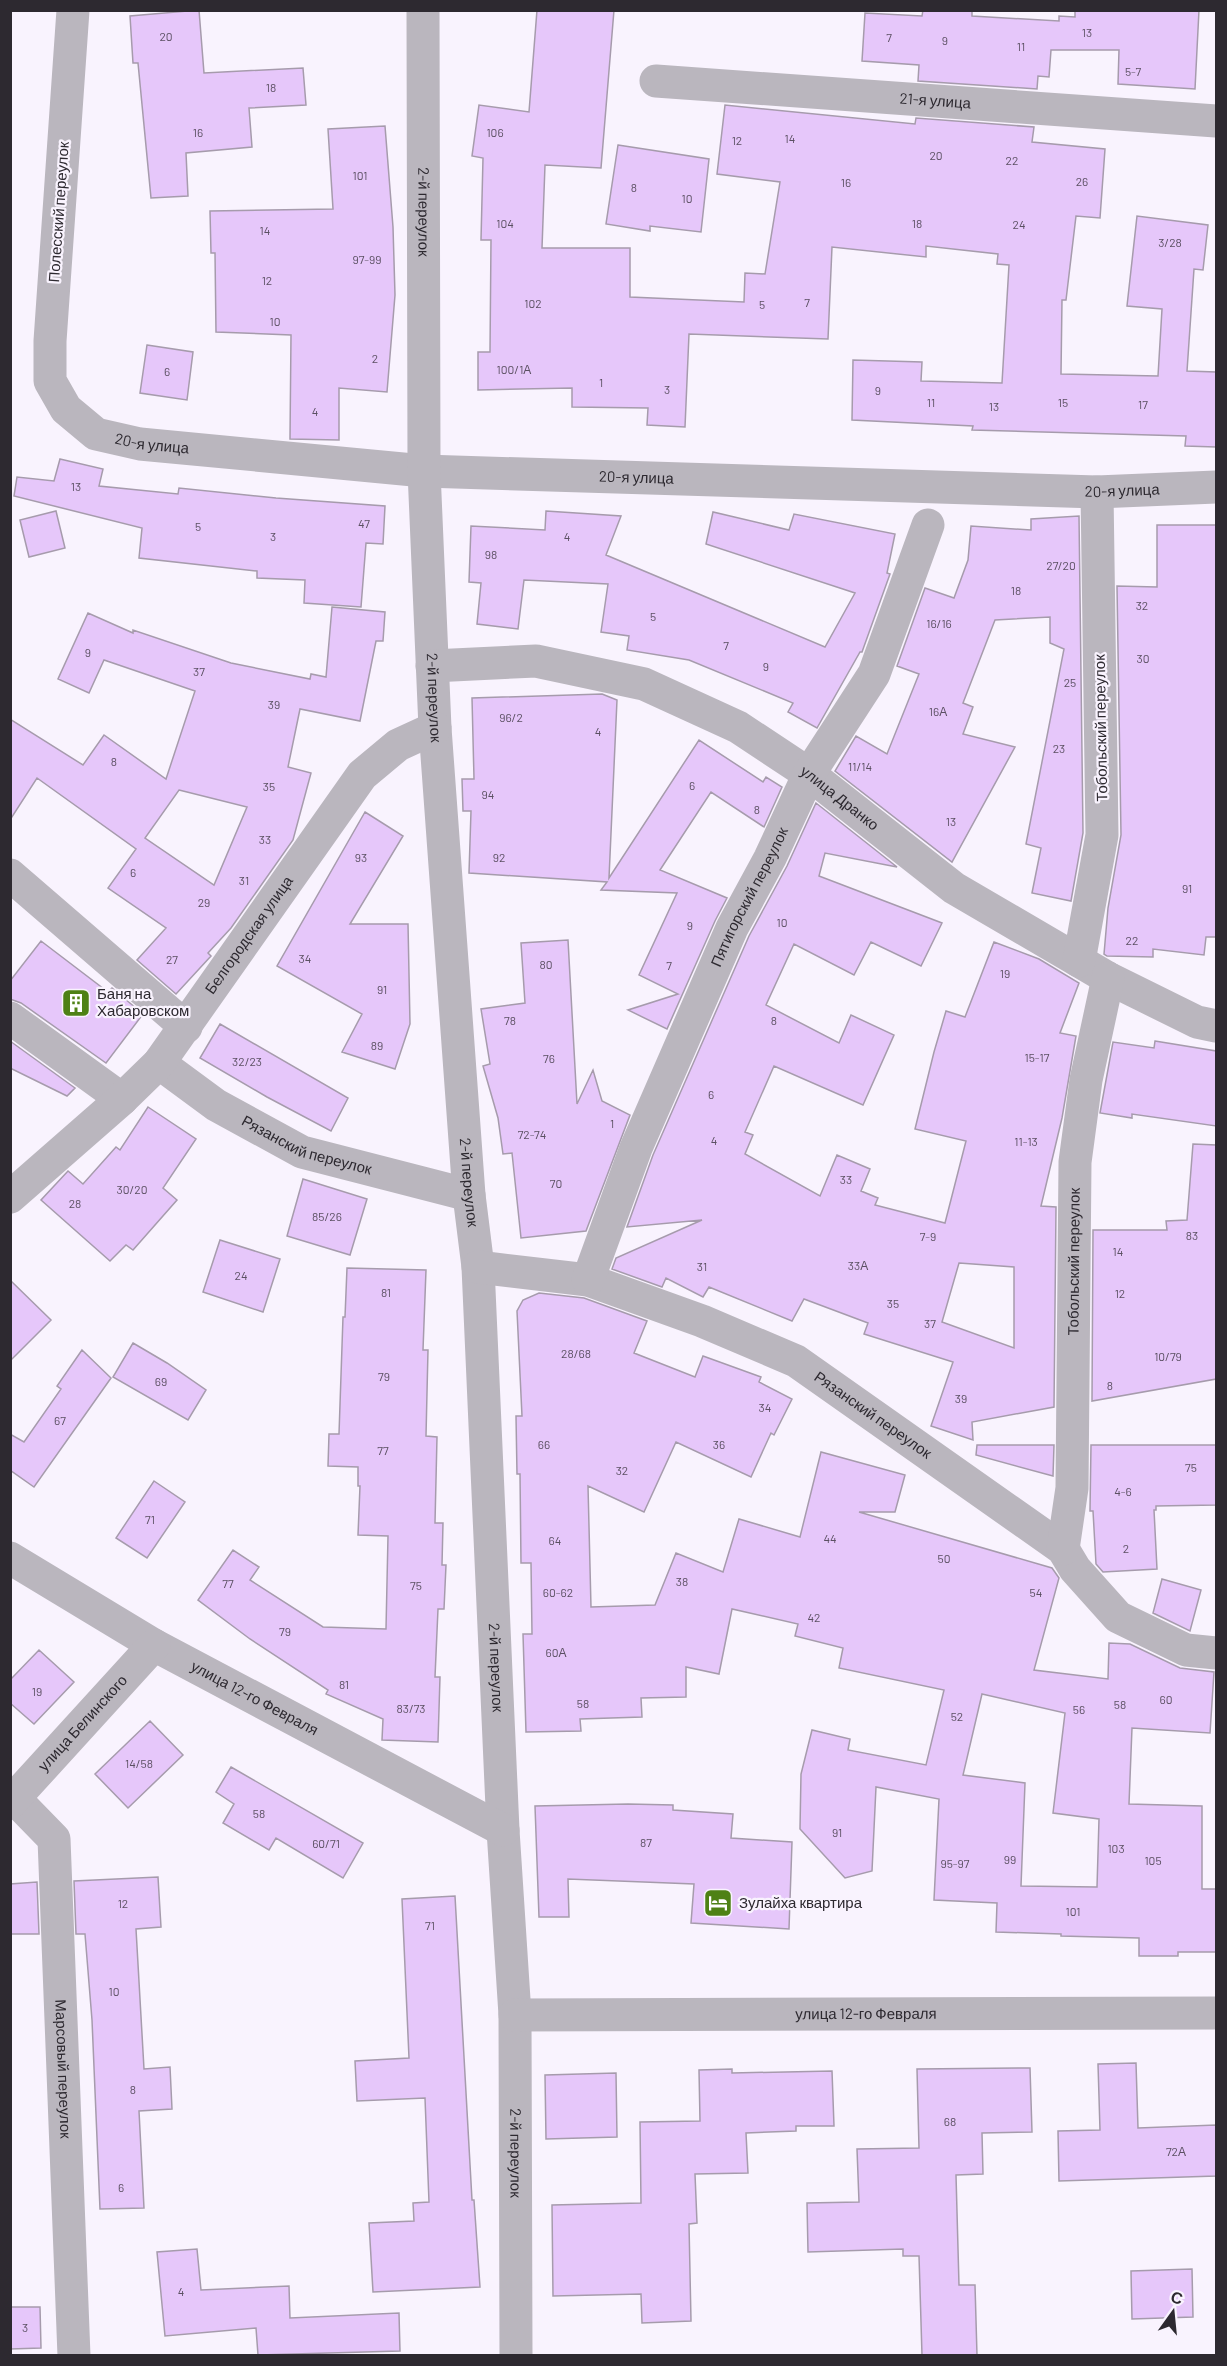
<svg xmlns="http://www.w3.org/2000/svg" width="1227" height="2366" font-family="Barlow,sans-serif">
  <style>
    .building { fill: #e6c7fa; stroke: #a69bac; stroke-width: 1.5; fill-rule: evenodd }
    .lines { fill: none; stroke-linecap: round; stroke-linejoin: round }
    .street { stroke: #bab6be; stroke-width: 33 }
    .labels { text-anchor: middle; stroke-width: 4.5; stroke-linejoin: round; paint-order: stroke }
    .number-label { font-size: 12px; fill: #5b5062 }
    .street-label { font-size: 15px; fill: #2d2930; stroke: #f9f3fe }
    .poi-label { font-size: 15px; fill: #2d2930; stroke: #f9f3fe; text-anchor: start }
  </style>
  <rect width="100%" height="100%" fill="#f9f3fe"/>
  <path class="building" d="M199 10 204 73 303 68 306 105 249 108 252 147 186 153 188 196 151 198 138 63H133L130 16Z
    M537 10H614L601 168 545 165 542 248H630V297L744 302 745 273 765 274 780 182 717 174 725 105 915 124 916 118 1034 127 1032 142 1105 149 1100 218 1076 216 1066 300H1062L1061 374 1158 376 1162 309 1127 306 1137 216 1208 225 1203 270 1194 269 1187 371 1216 372V447L1185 446 1186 436 972 430 973 426 852 420 853 360 922 362 921 381 1002 383 1009 265 997 264 998 254 926 246V257L832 247 828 339 689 334 685 427 647 425 648 408 572 407V388L478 390V352H490L491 240H481L483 158 472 156 479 105 529 112Z
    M923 10H972V16L1059 21V16L1075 17V10H1199L1195 89 1118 84 1119 50H1051L1049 77 1038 76 1037 89 918 81 919 65 862 61 865 13 922 16Z
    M385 126 393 227 395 295 387 392 339 388V440L290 439 291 335 216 332 215 253H211L210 211 333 209 328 129Z
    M618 145 709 159 701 232 650 226V231L606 224Z
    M147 345 193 352 187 400 140 393Z
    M60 459 103 469 99 486 178 494 179 488 276 498 385 506 383 544 366 543 361 607 304 603 305 580 257 578V571L139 558 142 528 14 496 17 477 54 481Z
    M56 511 65 548 29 557 20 520Z
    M546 511 621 516 606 555 825 647 855 593 706 544 713 512 789 530 794 514 895 534 887 573 890 574 862 652H860L817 728 788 712 793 703 689 660 627 650 629 636 601 632 608 584 524 580 518 629 477 624 481 583 469 582 471 526 545 530Z
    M1079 516 1083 833 1071 901 1032 893 1041 848 1026 844 1064 649 1050 643V617L995 620 963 703 973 707 963 734 1015 747 952 862 835 771 856 736 887 754 919 674 897 666 925 588 954 598 968 560 971 526 1031 530V519Z
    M1157 525H1216V937H1206L1204 955 1153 949V957L1107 956 1104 954 1108 908 1121 835 1117 586 1157 587Z
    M332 607 385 612 383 641H376L360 721 300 709 288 767 311 773 293 840 231 928 208 953 211 956 176 994 137 960 166 928 108 888 136 849 37 778 10 820V719L83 765 104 735 166 779 195 691 104 660 89 693 58 679 88 613 133 633V630L231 663 310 679 311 674 326 677ZM179 790 247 807 214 885 145 838Z
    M602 694 617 700 609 878 699 740 763 782 766 777 782 787 764 827 711 792 660 870 727 898 715 921 667 1029 628 1010 678 994 639 975 677 893 601 890 607 882 469 873 471 811H463L462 779H474L472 698Z
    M816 803 897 867 825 853 819 876 942 923 921 966 871 942 854 975 794 944 766 1005 839 1043 851 1015 894 1035 863 1105 774 1066 745 1132 753 1135 745 1154 820 1196 837 1155 870 1169 861 1191 878 1198 875 1205 945 1223 966 1141 915 1129 934 1052 946 1011 965 1017 994 942 1039 959 1079 983 1060 1033 1076 1036 1062 1118 1041 1206 1056 1207 1054 1407 972 1422 973 1440 931 1426 953 1362 864 1334 868 1323 804 1299 792 1321 709 1287 703 1297 666 1278 662 1287 612 1269 616 1258 702 1220 627 1227 653 1155 749 936 787 866ZM959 1263 1014 1267V1348L942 1322Z
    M365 812 403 836 350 924H408L410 1024 395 1069 342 1052 362 1014 277 966Z
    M568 940 577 1104 593 1070 602 1101 630 1115 586 1231 521 1238 512 1153 503 1154 498 1118 483 1066 490 1064 481 1009 525 1003 521 943Z
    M41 941 108 992 112 988 143 1014 106 1063 21 1003 10 999V981Z
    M220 1024 348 1098 331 1131 267 1097 200 1058Z
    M10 1041 75 1088 67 1096 10 1068Z
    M1155 1041 1216 1051V1126L1132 1114V1118L1100 1113 1113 1042 1154 1048Z
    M148 1107 196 1139 163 1188 177 1200 133 1250 126 1245 110 1261 41 1200 68 1171 83 1184 116 1147 120 1150Z
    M1193 1144 1216 1145V1379L1092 1401 1093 1230H1167L1166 1221 1187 1220Z
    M303 1179 367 1199 350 1255 287 1236Z
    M220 1240 280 1259 263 1312 203 1292Z
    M347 1268 426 1270 423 1350H428L426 1436 437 1437 435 1523H443L442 1565H446L444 1609H438L435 1677H440L438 1742 382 1740 383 1719 326 1694 328 1690 250 1639 198 1600 233 1550 259 1567 250 1580 323 1627 386 1629 388 1536 358 1535 360 1486H358V1467L328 1466 329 1434H339L343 1317H345Z
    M10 1280 51 1320 10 1361Z
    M539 1293 584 1298 647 1321 634 1353 695 1377 703 1356 761 1377 759 1382 792 1399 774 1435 771 1433 751 1477 676 1442 644 1512 588 1486 591 1607 655 1605 676 1553 723 1572 739 1519 800 1537 821 1452 905 1475 895 1512H859L1052 1568 1059 1578 1034 1670 1108 1679 1109 1643 1130 1644 1180 1668 1214 1672 1210 1733 1132 1728 1129 1804 1202 1806V1889H1216V1952H1178V1956H1139V1938L1061 1936V1934L996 1932 997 1903 934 1900 939 1799 876 1787 872 1871 845 1878 800 1829 801 1774 812 1730 850 1739 848 1750 926 1765 944 1690 839 1668 843 1648 795 1636 798 1624 732 1609 719 1674 686 1667V1697L641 1698 642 1717 580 1719 581 1731 526 1732 523 1634H532L531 1563H521L520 1474H517L516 1416H522L517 1311 523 1300ZM982 1694 1065 1713 1053 1813 1099 1819 1097 1887 1021 1886 1025 1783 963 1775Z
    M133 1343 167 1363 206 1390 188 1420 113 1377Z
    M82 1350 111 1378 34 1487 10 1470V1434L24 1442 61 1389 57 1386Z
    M977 1445H1054L1053 1476 976 1455Z
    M1091 1445H1216V1505L1156 1506V1510H1154L1157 1569 1103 1572 1096 1564 1093 1511H1090Z
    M154 1481 185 1502 147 1558 116 1538Z
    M1162 1579 1201 1590 1190 1631 1153 1613Z
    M39 1650 74 1682 34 1724 10 1703V1680Z
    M150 1721 183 1755 128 1808 95 1774Z
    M231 1767 363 1843 343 1878 276 1838 269 1850 223 1823 234 1804 216 1792Z
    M628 1804 673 1805V1810L733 1814 731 1838 792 1842 789 1929 691 1923 694 1884 568 1879 569 1917H539L535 1806Z
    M158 1877 161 1927 136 1929 144 2069 170 2067 172 2109 139 2111 144 2208 100 2209 92 2020 85 1934H76L74 1881Z
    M37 1882 39 1934H10V1884Z
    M455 1896 472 2200H474L480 2287 373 2292 369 2223 414 2221 413 2203 429 2202 425 2098 357 2101 355 2061 409 2058 402 1899Z
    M1136 2063 1138 2128 1216 2125V2176L1059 2181 1058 2131 1100 2130 1098 2064Z
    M1030 2068 1032 2132 982 2133 983 2174 956 2175 959 2285H975L977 2355H922L919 2256H903V2249L808 2252 807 2203 859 2202 857 2149 919 2148 917 2069Z
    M732 2069V2073L832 2071 834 2126H796V2131L746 2133 748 2173 695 2174 697 2223 689 2224 691 2321 642 2323 641 2294 553 2296 552 2205 641 2203 640 2122 700 2121 699 2070Z
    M616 2073 617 2137 546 2139 545 2075Z
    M197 2249 201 2290 289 2286 290 2318 399 2313 400 2351 258 2355 256 2328 165 2336 157 2252Z
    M1192 2269 1193 2317 1132 2319 1131 2271Z
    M10 2307H40L41 2348 10 2349Z"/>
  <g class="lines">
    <g class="street">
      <path id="s1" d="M73 10 50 341V381L66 409 96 434 140 444 424 471 1097 492 1216 487"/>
      <path id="s2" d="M423 10 424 471 435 728 469 1195 478 1267 503 1830 515 2015 516 2356"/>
      <path id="s3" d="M656 81 1216 121"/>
      <path id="s4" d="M432 666 536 661 644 684 738 727 809 774 954 888 1108 978 1197 1022 1216 1026"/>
      <path d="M10 875 186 1027"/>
      <path d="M1079 961 1102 835 1097 492"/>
      <path d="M10 1018 122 1099"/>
      <path id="s5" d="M159 1063 216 1105 302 1152 469 1195"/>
      <path id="s6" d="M10 1197 122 1099 159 1063 362 775 398 745 435 728"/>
      <path id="s7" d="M478 1267 588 1280 702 1321 796 1361 1063 1549 1075 1569 1118 1617 1186 1650 1216 1653"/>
      <path id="s8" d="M588 1280 636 1148 732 928 770 858 809 774 874 674 928 525"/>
      <path id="s9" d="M1063 1549 1072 1488 1075 1162 1086 1080 1108 978"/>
      <path id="s10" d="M10 1558 154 1645 503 1830"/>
      <path id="s11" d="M15 1799 54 1839 74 2356"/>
      <path id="s12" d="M10 1803 154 1645"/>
      <path id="s13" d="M515 2015 1216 2013"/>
    </g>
  </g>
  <defs>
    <g id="building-square" transform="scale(1.5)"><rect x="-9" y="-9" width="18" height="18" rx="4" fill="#4e8115" stroke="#f9f3fe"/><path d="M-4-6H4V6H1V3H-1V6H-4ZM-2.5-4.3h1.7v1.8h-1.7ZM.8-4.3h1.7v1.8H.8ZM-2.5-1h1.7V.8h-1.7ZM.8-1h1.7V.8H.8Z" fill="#fff"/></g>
    <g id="hotel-square" transform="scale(1.5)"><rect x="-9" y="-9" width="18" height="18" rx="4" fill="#4e8115" stroke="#f9f3fe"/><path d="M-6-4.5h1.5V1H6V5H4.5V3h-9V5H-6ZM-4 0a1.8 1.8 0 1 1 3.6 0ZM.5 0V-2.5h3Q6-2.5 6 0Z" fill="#fff"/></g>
  </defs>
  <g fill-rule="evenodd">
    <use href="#building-square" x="76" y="1003"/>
    <use href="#hotel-square" x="718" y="1903"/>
  </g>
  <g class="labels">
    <g class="number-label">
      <text x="1087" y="37">13</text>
      <text x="166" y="41">20</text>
      <text x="889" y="42">7</text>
      <text x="945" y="45">9</text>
      <text x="1021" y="51">11</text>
      <text x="1133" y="76">5-7</text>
      <text x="271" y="92">18</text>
      <text x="198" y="137">16</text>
      <text x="495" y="137">106</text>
      <text x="790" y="143">14</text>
      <text x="737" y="145">12</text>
      <text x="936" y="160">20</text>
      <text x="1012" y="165">22</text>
      <text x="360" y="180">101</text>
      <text x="1082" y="186">26</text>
      <text x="846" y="187">16</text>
      <text x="634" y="192">8</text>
      <text x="687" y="203">10</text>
      <text x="505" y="228">104</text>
      <text x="917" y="228">18</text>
      <text x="1019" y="229">24</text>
      <text x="265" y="235">14</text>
      <text x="1170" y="247">3/28</text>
      <text x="367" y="264">97-99</text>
      <text x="267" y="285">12</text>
      <text x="807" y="307">7</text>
      <text x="533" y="308">102</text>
      <text x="762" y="309">5</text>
      <text x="275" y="326">10</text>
      <text x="375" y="363">2</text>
      <text x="514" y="374">100/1А</text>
      <text x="167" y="376">6</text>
      <text x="601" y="387">1</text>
      <text x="667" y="394">3</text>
      <text x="878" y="395">9</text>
      <text x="931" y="407">11</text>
      <text x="1063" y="407">15</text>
      <text x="1143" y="409">17</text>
      <text x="994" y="411">13</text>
      <text x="315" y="416">4</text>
      <text x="76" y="491">13</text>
      <text x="364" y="528">47</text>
      <text x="198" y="531">5</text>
      <text x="273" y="541">3</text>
      <text x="567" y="541">4</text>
      <text x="491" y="559">98</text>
      <text x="1061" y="570">27/20</text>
      <text x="1016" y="595">18</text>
      <text x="1142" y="610">32</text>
      <text x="653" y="621">5</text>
      <text x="939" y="628">16/16</text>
      <text x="726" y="650">7</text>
      <text x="88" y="657">9</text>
      <text x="1143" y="663">30</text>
      <text x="766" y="671">9</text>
      <text x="199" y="676">37</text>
      <text x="1070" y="687">25</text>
      <text x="274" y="709">39</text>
      <text x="938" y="716">16А</text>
      <text x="511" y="722">96/2</text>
      <text x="598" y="736">4</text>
      <text x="1059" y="753">23</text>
      <text x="114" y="766">8</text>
      <text x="860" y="771">11/14</text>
      <text x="692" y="790">6</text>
      <text x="269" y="791">35</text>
      <text x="488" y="799">94</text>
      <text x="757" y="814">8</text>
      <text x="951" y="826">13</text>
      <text x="265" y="844">33</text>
      <text x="361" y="862">93</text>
      <text x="499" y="862">92</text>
      <text x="133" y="877">6</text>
      <text x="244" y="885">31</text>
      <text x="1187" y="893">91</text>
      <text x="204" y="907">29</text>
      <text x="782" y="927">10</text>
      <text x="690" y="930">9</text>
      <text x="1132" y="945">22</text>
      <text x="305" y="963">34</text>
      <text x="172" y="964">27</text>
      <text x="546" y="969">80</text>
      <text x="669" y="970">7</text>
      <text x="1005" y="978">19</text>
      <text x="382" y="994">91</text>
      <text x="510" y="1025">78</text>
      <text x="774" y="1025">8</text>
      <text x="377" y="1050">89</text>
      <text x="1037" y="1062">15-17</text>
      <text x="549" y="1063">76</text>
      <text x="247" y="1066">32/23</text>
      <text x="711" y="1099">6</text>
      <text x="612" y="1128">1</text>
      <text x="532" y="1139">72-74</text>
      <text x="714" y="1145">4</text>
      <text x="1026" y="1146">11-13</text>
      <text x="846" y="1184">33</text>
      <text x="556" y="1188">70</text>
      <text x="132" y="1194">30/20</text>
      <text x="75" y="1208">28</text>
      <text x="327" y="1221">85/26</text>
      <text x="1192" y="1240">83</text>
      <text x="928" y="1241">7-9</text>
      <text x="1118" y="1256">14</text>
      <text x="858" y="1270">33А</text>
      <text x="702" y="1271">31</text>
      <text x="241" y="1280">24</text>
      <text x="386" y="1297">81</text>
      <text x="1120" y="1298">12</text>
      <text x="893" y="1308">35</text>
      <text x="930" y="1328">37</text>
      <text x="576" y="1358">28/68</text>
      <text x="1168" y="1361">10/79</text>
      <text x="384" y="1381">79</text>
      <text x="161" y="1386">69</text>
      <text x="1110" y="1390">8</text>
      <text x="961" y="1403">39</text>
      <text x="765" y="1412">34</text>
      <text x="60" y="1425">67</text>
      <text x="544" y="1449">66</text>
      <text x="719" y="1449">36</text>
      <text x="383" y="1455">77</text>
      <text x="1191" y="1472">75</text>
      <text x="622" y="1475">32</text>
      <text x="1123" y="1496">4-6</text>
      <text x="150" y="1524">71</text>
      <text x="830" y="1543">44</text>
      <text x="555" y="1545">64</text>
      <text x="1126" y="1553">2</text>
      <text x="944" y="1563">50</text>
      <text x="682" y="1586">38</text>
      <text x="228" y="1588">77</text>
      <text x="416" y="1590">75</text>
      <text x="558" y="1597">60-62</text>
      <text x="1036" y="1597">54</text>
      <text x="814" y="1622">42</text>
      <text x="285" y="1636">79</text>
      <text x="556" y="1657">60А</text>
      <text x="344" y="1689">81</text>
      <text x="37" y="1696">19</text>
      <text x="1166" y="1704">60</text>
      <text x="583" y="1708">58</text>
      <text x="1120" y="1709">58</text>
      <text x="411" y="1713">83/73</text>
      <text x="1079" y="1714">56</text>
      <text x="957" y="1721">52</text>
      <text x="139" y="1768">14/58</text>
      <text x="259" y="1818">58</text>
      <text x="837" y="1837">91</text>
      <text x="646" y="1847">87</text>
      <text x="326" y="1848">60/71</text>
      <text x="1116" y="1853">103</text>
      <text x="1010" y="1864">99</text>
      <text x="1153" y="1865">105</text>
      <text x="955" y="1868">95-97</text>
      <text x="123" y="1908">12</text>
      <text x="1073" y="1916">101</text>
      <text x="430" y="1930">71</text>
      <text x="114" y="1996">10</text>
      <text x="133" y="2094">8</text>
      <text x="950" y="2126">68</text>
      <text x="1176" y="2156">72А</text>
      <text x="121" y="2192">6</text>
      <text x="181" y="2296">4</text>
      <text x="25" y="2332">3</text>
    </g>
    <g class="street-label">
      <text dy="5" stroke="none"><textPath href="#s3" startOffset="280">21-я улица</textPath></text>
      <text transform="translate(59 212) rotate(-86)" y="5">Полесский переулок</text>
      <text dy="5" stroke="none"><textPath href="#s2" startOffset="202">2-й переулок</textPath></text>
      <text dy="5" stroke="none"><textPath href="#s1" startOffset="500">20-я улица</textPath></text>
      <text dy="5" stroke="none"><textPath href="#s1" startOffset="986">20-я улица</textPath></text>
      <text dy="5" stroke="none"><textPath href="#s1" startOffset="1472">20-я улица</textPath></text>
      <text dy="5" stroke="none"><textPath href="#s2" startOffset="688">2-й переулок</textPath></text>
      <text transform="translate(1101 728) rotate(-91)" y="5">Тобольский переулок</text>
      <text dy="5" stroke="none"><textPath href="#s4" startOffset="442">улица Дранко</textPath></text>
      <text dy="5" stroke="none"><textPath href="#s8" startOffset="416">Пятигорский переулок</textPath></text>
      <text dy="5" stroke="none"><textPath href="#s6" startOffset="357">Белгородская улица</textPath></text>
      <text dy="5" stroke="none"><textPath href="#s5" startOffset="171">Рязанский переулок</textPath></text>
      <text dy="5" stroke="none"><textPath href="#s2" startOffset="1174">2-й переулок</textPath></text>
      <text dy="5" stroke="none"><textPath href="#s9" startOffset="288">Тобольский переулок</textPath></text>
      <text dy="5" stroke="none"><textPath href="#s7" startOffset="428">Рязанский переулок</textPath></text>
      <text dy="5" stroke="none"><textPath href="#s2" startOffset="1660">2-й переулок</textPath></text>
      <text dy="5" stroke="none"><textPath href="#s10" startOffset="282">улица 12-го Февраля</textPath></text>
      <text dy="5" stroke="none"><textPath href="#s12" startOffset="108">улица Белинского</textPath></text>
      <text dy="5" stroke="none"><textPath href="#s13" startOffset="351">улица 12-го Февраля</textPath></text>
      <text dy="5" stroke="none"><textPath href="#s11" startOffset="286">Марсовый переулок</textPath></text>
      <text dy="5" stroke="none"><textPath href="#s2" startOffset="2146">2-й переулок</textPath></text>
    </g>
    <g class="poi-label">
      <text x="97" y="999">Баня на<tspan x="97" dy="17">Хабаровском</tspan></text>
      <text x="739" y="1908">Зулайха квартира</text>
    </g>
  </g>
  <rect width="1227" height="2366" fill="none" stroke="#2d2930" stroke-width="24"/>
  <g transform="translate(1173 2312) rotate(15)" stroke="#f9f3fe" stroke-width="4.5" paint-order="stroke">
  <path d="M0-4.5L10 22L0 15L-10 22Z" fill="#2d2930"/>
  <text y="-9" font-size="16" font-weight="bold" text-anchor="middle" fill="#2d2930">С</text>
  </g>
</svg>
